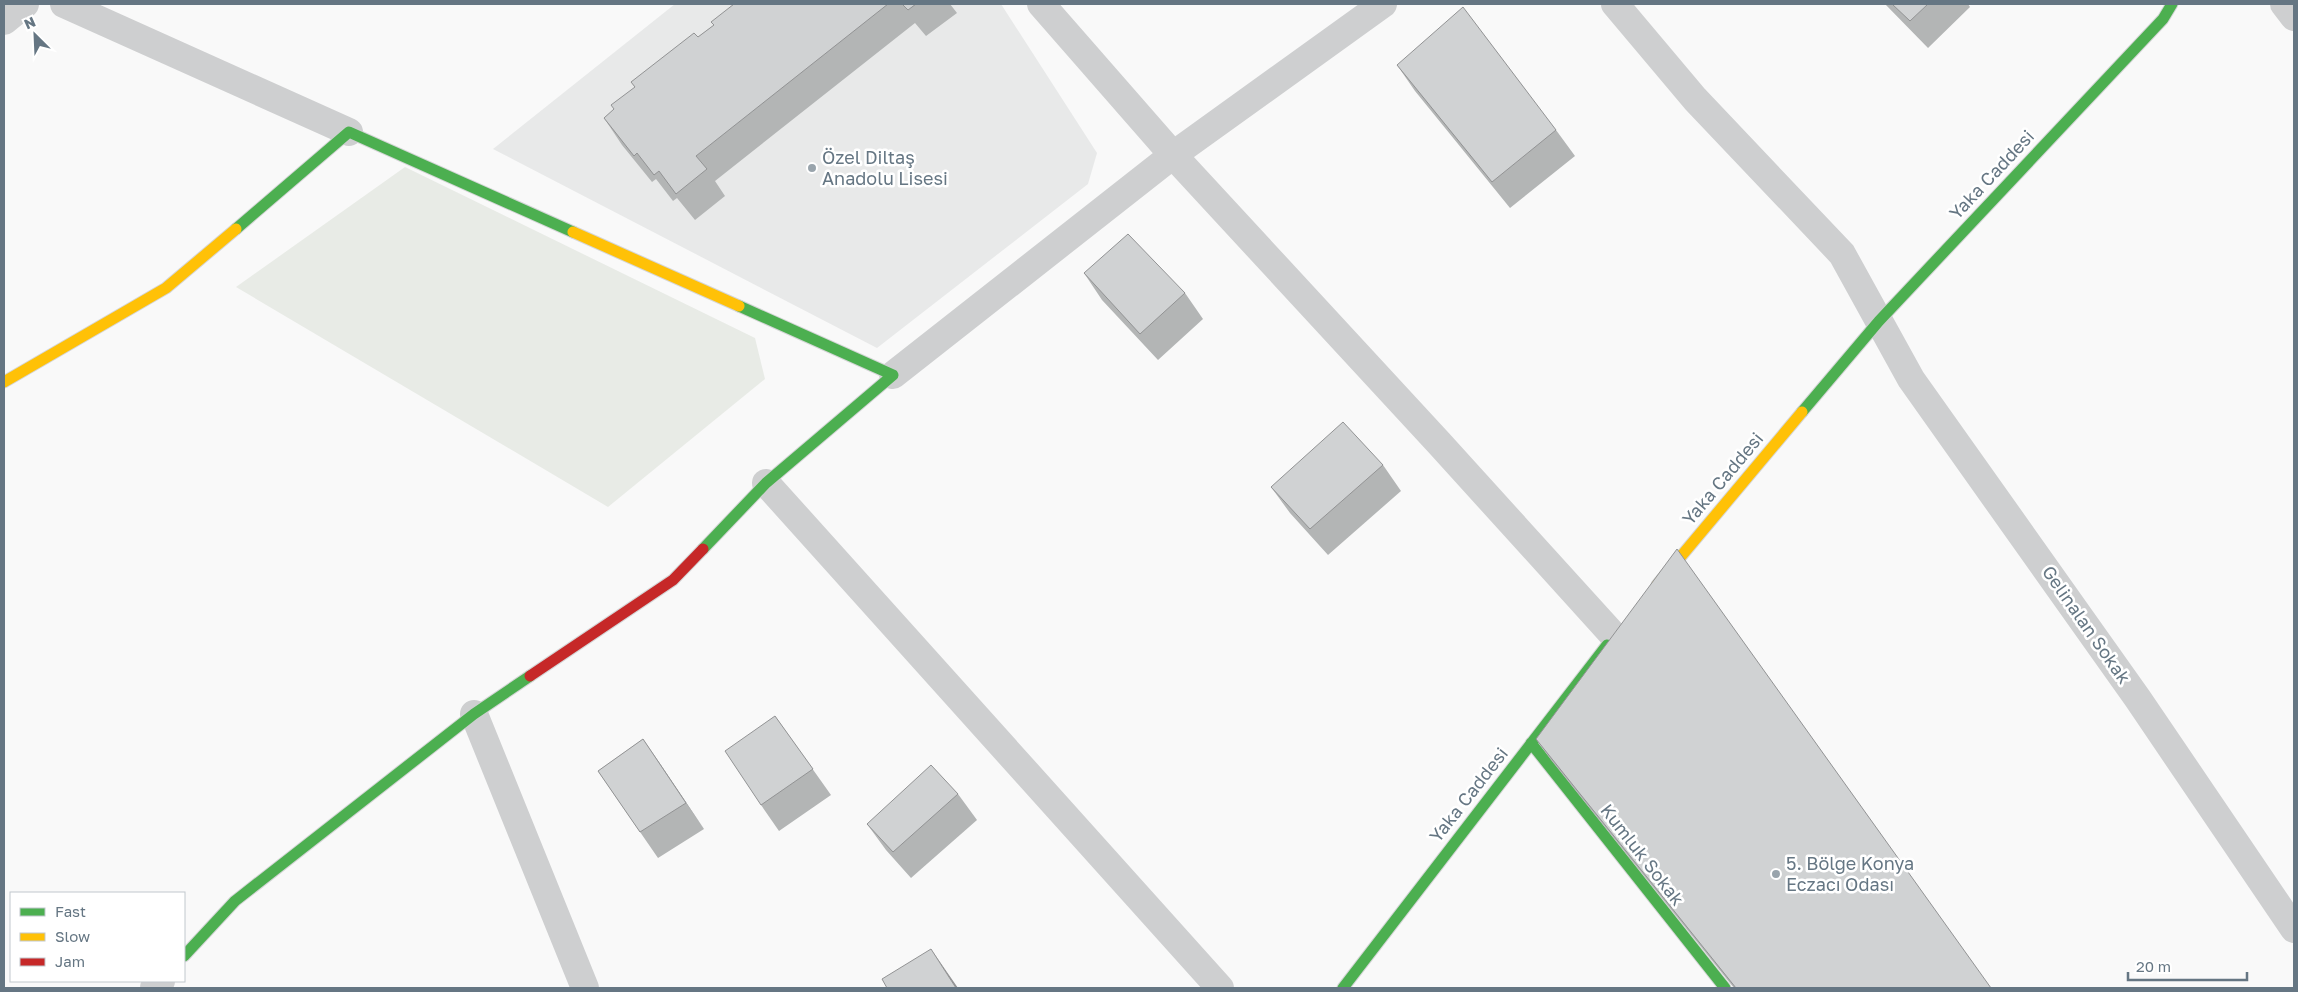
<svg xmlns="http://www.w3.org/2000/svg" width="2298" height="992" font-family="'Golos Text',sans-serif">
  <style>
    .built { fill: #e8e9e9 }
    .green { fill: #e8ebe6 }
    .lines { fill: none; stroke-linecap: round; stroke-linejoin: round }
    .fast-casing { stroke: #d5d6d7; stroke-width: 13 }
    .slow-casing { stroke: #d5d6d7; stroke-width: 13 }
    .jam-casing { stroke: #d5d6d7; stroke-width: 13 }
    .street { stroke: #cecfd0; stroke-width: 28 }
    .fast { stroke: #4caf50; stroke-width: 11 }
    .slow { stroke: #ffc107; stroke-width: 11 }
    .jam { stroke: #c62828; stroke-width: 11 }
    .wall { fill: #b3b5b5 }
    .shaded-wall { fill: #929394 }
    .building { fill: #d0d2d3; stroke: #929394 }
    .poi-dot { fill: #99a4ac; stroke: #fff; stroke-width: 2 }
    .labels { text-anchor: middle; stroke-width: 5; stroke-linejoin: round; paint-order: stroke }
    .poi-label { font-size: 18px; fill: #657683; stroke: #fff; text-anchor: start }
    .street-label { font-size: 18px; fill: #657683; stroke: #fff }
  </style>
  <rect width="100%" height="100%" fill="#f9f9f9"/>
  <path class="built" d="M675 4H1001L1097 153 1088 184 877 348 493 149Z"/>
  <path class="green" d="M405 167 755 338 765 379 608 507 236 287Z"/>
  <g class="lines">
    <g class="fast-casing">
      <path id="fast" d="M236 229 349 132 573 232
        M1802 412 1879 321 2163 19 2172 4
        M703 549 766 483 893 375 739 306
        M1531 743 1725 988
        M184 956 235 901 474 714 530 676
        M1343 988 1607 645"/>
    </g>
    <g class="slow-casing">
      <path id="slow" d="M573 232 739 306
        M4 382 166 288 236 229
        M1657 585 1802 412"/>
    </g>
    <g class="jam-casing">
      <path id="jam" d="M530 676 673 580 703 549"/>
    </g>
    <path class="street" d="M64 4 349 132
      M1041 4 1173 155 1383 4
      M1615 4 1695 99 1842 254 1911 379 2138 699 2294 929
      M2284 4 2294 17
      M4 21 25 4
      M893 375 1173 155 1439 443 1614 636
      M766 483 1220 988
      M474 714 585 988
      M154 988 161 981"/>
    <use href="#fast" class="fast"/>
    <use href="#slow" class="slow"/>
    <use href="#jam" class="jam"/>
  </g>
  <path class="wall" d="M734 4H950L957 13 926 36 915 23 715 181 725 196 695 220 677 198 673 201 656 179 652 182 622 145 604 118 614 109 635 87 631 82 698 37 714 25Z
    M1885 4H1968L1970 7 1928 48Z
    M1397 65 1556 130 1575 156 1510 208 1415 91Z
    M1084 273 1185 293 1203 319 1158 360 1102 300Z
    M1383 465 1401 491 1328 555 1290 513 1271 487Z
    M775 716 831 795 779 831 761 805Z
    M643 739 704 829 658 858 598 771Z
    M1536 739 1991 988H1734L1551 760Z
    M958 794 977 820 911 878 886 850 867 824Z"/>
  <path class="shaded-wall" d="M643 739 661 765 704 829 686 803Z
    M931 949 958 988H956Z"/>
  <path class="building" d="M734 4H888L696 156 707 169 676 194 659 171 654 175 637 153 634 156 604 118 614 109 611 105 635 87 631 82 694 33 698 37 714 25 711 22Z
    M902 4H916L908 10Z
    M1892 4H1928L1910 21Z
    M1463 7 1556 130 1492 182 1397 65Z
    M1128 234 1185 293 1140 334 1084 273Z
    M1343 422 1383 465 1310 529 1271 487Z
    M1677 549 1991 988H1736L1536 739Z
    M775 716 813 769 761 805 725 751Z
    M643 739 686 803 640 832 598 771Z
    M931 765 958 794 893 852 867 824Z
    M931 949 956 988H887L882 979Z"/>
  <g class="poi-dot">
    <circle cx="812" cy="168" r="5"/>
    <circle cx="1776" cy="874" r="5"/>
  </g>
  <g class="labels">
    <g class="poi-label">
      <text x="822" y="164">Özel Diltaş<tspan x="822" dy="21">Anadolu Lisesi</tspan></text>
      <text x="1786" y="870">5. Bölge Konya<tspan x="1786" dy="21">Eczacı Odası</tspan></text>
    </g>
    <g class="street-label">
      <text transform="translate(1992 175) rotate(-47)" y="6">Yaka Caddesi</text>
      <text transform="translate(1723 479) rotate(-50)" y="6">Yaka Caddesi</text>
      <text transform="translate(2086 625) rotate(55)" y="6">Gelinalan Sokak</text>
      <text transform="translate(1469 795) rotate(-52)" y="6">Yaka Caddesi</text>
      <text transform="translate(1642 855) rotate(52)" y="6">Kumluk Sokak</text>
    </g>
  </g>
  <rect width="2298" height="992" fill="none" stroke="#657683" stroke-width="10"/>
  <rect x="10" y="892" width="175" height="90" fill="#ffffff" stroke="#c1c8cd"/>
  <rect x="20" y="908" width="25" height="8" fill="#4caf50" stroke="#c1c8cd"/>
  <text x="55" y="917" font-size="15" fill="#657683">Fast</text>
  <rect x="20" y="933" width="25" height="8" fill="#ffc107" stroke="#c1c8cd"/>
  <text x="55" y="942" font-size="15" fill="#657683">Slow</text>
  <rect x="20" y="958" width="25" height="8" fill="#c62828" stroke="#c1c8cd"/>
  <text x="55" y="967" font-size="15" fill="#657683">Jam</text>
  <g transform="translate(35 35) rotate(336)" stroke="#ffffff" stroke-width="4" paint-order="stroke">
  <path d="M0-4L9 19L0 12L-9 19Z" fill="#657683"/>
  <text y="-8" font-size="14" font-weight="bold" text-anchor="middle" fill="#657683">N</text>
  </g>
  <path d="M2128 972v8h119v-8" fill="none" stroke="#657683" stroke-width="2.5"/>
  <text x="2136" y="972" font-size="15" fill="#657683" stroke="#ffffff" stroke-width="4" paint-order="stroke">20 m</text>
</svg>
